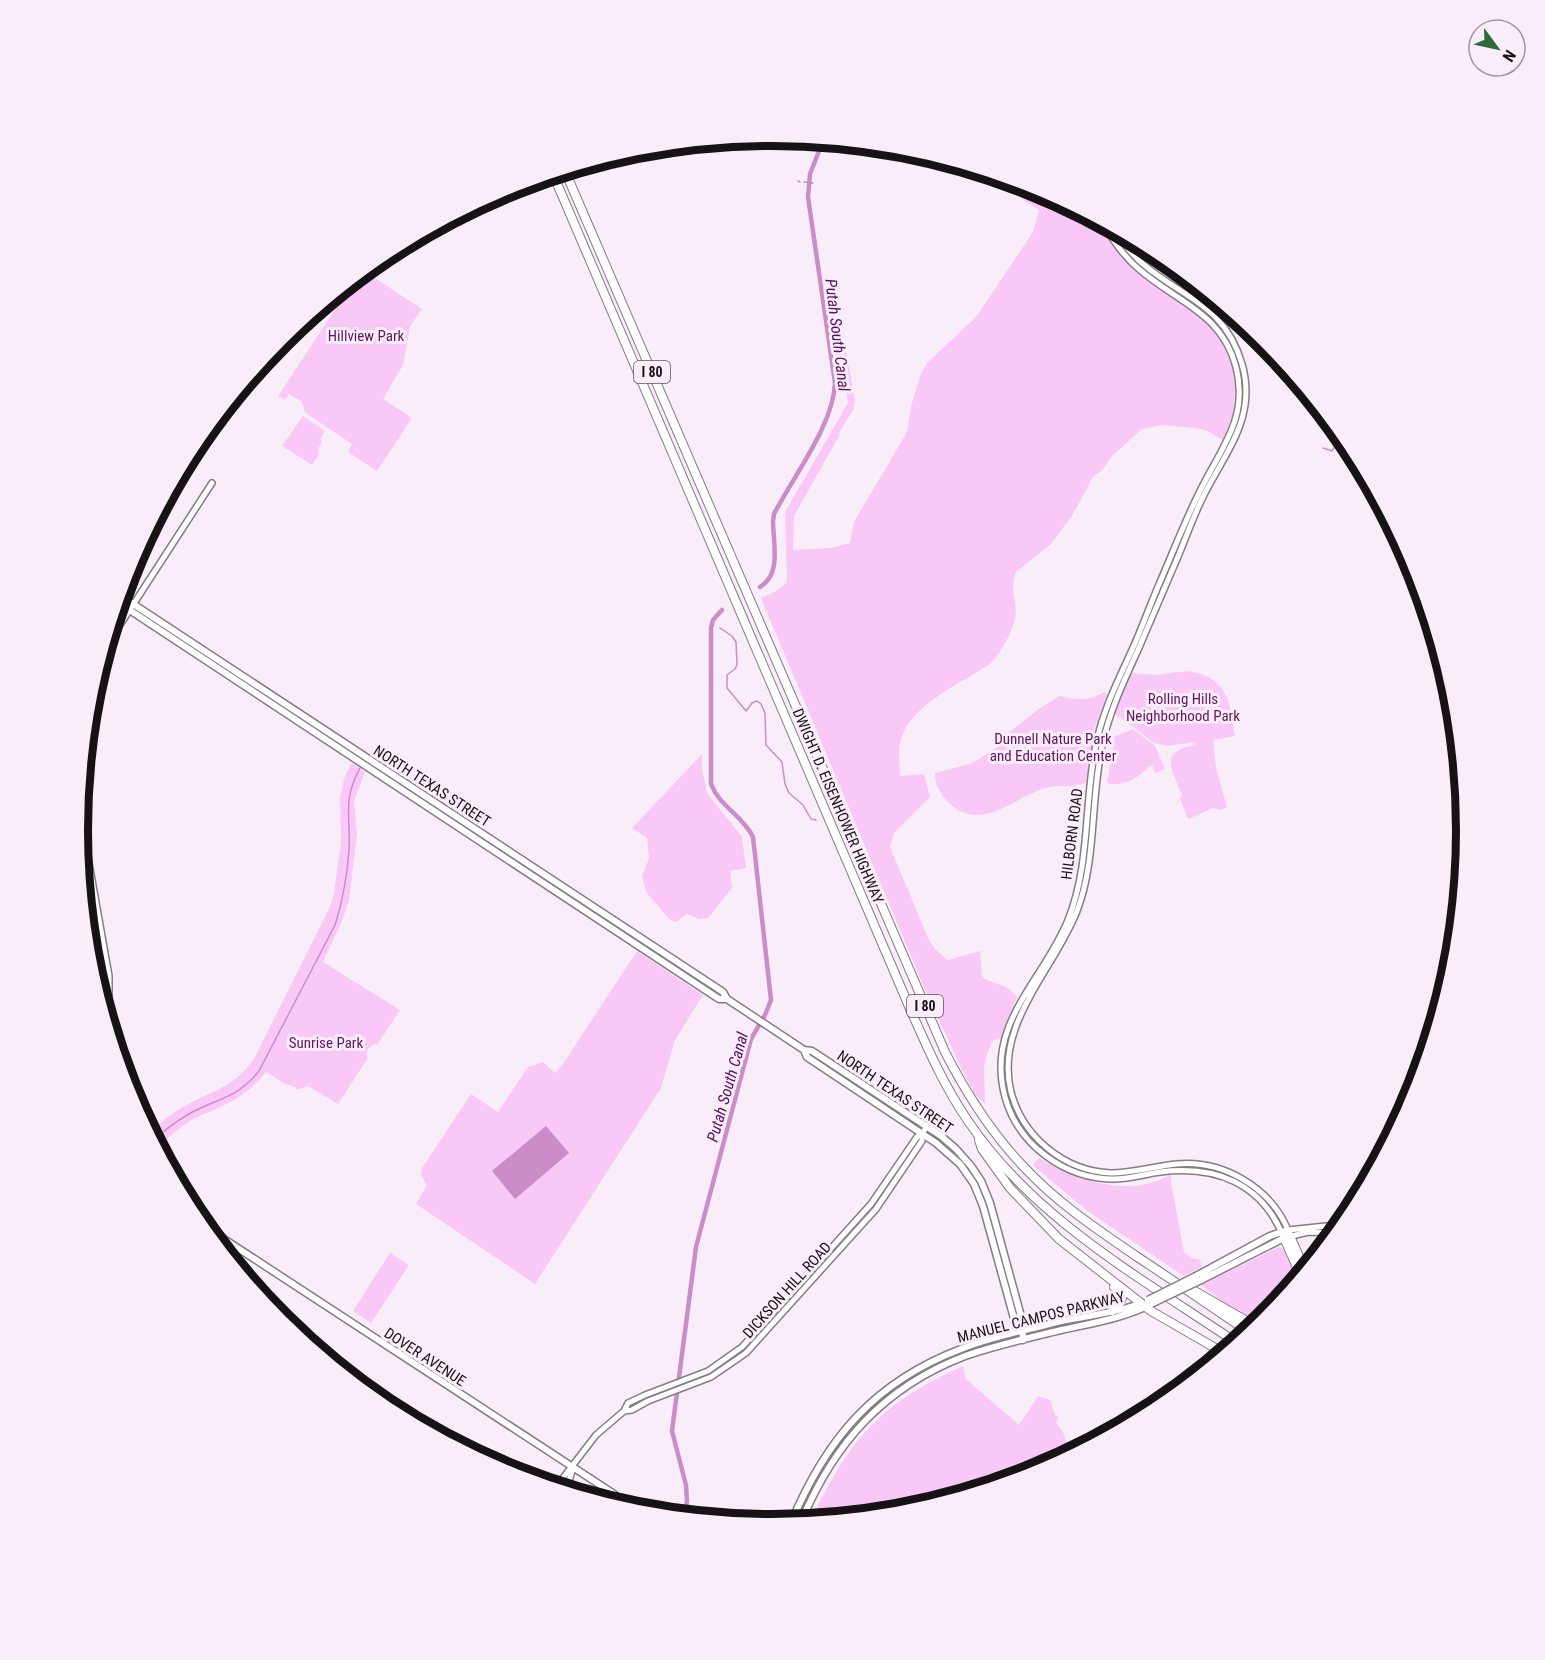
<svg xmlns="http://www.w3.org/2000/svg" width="1545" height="1660" font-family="'Roboto Condensed',sans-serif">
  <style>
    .green { fill: #f9c8f7 }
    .water { fill: #ca8dc8 }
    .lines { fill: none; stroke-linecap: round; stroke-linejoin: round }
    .stream { stroke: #ca8dc8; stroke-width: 1.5 }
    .canal { stroke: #ca8dc8; stroke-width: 4.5 }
    .tertiary-casing { stroke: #867b86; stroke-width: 8 }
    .secondary-casing { stroke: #867b86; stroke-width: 9 }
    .motorway-casing { stroke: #867b86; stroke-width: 10 }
    .tertiary { stroke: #fff; stroke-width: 5 }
    .secondary { stroke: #fff; stroke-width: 6 }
    .motorway { stroke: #fff; stroke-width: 8 }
    .secondary-bridge-casing { stroke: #867b86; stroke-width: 9; stroke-linecap: butt }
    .secondary-bridge { stroke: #fff; stroke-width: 6 }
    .labels { text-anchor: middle; stroke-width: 6; stroke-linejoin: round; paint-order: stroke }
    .shield { fill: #faedfa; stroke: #5a545a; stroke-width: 1.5 }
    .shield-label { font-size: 14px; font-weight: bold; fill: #161216 }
    .park-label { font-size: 15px; fill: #5f1560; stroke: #faedfa }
    .street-label { font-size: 15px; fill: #161216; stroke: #faedfa }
    .water-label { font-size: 16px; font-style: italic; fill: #5a105c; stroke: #faedfa }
    .rim { fill: none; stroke: #161216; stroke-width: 8 }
  </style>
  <rect width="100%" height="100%" fill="#faedfa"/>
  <path class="green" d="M996 176 1039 189 1098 220 1119 252 1141 275 1196 311 1207 322 1219 336 1233 369 1235 389 1233 414 1223 440 1205 430 1195 428 1162 425 1142 429 1112 456 1103 469 1093 477 1072 516 1051 544 1016 572C1009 588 1018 603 1015 619 1012 632 1000 655 990 664 962 683 907 706 900 743 898 754 900 766 900 776L924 774 930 797 894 833 890 847 929 940 935 949 948 960 980 951 982 978 1006 987 1017 997 1001 1039 993 1040 986 1057 984 1068 985 1104 975 1094 961 1068 924 987 761 598 776 591 787 582 785 512 848 403 837 318H840L855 400 853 410 839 433 840 434 794 516 793 550 831 548 850 543 854 522 907 432 911 406 921 374 927 363 976 317 1033 232 1039 210 991 179Z
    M364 271 422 309 410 326 403 365 383 399 412 418 377 471 348 452 352 444 310 416 305 412 302 402 289 394 285 400 278 396 355 279Z
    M303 416 325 431 320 439 322 442 318 449 319 454 312 465 282 446Z
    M1187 671C1228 677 1230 701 1235 736L1213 740 1216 768 1227 807 1221 810 1213 808 1188 819 1180 799 1182 795C1172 769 1158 752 1195 745V742L1167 746 1153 742 1114 713 1132 673 1156 675Z
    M1105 692 1107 694 1092 735 1094 741 1086 783C1074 788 1059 784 1045 788 1013 798 980 834 948 802 940 794 935 784 935 773L973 763 1005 742 1003 737 1040 708 1060 696C1080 701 1087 701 1105 692Z
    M1133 729 1155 746 1165 769 1155 773 1152 765C1146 768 1145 771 1140 775 1131 781 1118 787 1107 783L1115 736Z
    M702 754V768L707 793 742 837 746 868 730 871 732 888 708 918 699 919 687 914 676 922 669 919 646 892 642 876 649 858 647 838 632 828Z
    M352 763 365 772 354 801 357 834 349 900 342 921 323 962 400 1010 377 1045 374 1044C369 1047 364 1052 368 1058L338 1104 308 1086 297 1090 295 1087 285 1084 266 1072C246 1097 229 1103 200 1116 184 1123 171 1135 158 1147L150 1132C164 1119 179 1108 196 1100 223 1087 238 1083 255 1057L330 907 334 893 341 842 340 797 345 776Z
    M637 951 703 995 675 1040 661 1088 535 1284 416 1204 427 1185 421 1175 422 1168 471 1094 498 1112 528 1067 543 1062 555 1073 561 1067Z
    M1039 1158C1076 1181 1131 1199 1171 1174V1182L1184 1252 1191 1258 1200 1260 1202 1267 1184 1276 1086 1210 1033 1165Z
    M1279 1247 1284 1249 1287 1258 1299 1278 1260 1324 1226 1304 1201 1285Z
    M390 1253 409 1265 371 1323 353 1311Z
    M963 1366 966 1379 1019 1425 1038 1396 1050 1400 1055 1415 1059 1417 1056 1423 1063 1432 1071 1454 1038 1472 908 1511 811 1521C848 1440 882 1402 963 1366Z"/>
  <path class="water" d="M546 1126 569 1153 515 1199 492 1171Z"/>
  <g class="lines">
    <path class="stream" d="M798 181 800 182
      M804 182 813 183
      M1323 448 1332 451 1334 448 1337 432 1339 431
      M720 628 732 636 736 642 737 665 735 669 727 675V688L746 711 752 703 757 701 761 704 765 713 766 745 782 762 785 784 789 793 803 805 811 819 816 820
      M154 1140C169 1126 186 1114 205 1106 229 1096 242 1092 259 1071L335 925C343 900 347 876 349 851 351 817 342 801 360 768"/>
    <path class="canal" d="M760 587C782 574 773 543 773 521L774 514C794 475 833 426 835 383L808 197 810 174 823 141
      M684 1516 687 1501 686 1485 672 1431 696 1247 751 1039 765 1015 771 1000 753 837C743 816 719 806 711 784V628L713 620 722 610"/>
    <g class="tertiary-casing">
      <path id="tertiary" d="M1103 223C1113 241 1124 257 1140 270 1177 302 1222 313 1236 367 1249 418 1221 448 1200 491 1185 521 1173 552 1160 582 1150 605 1142 628 1132 650 1117 683 1101 714 1095 750 1084 806 1090 866 1068 920 1043 982 985 1023 1005 1097 1018 1145 1065 1179 1114 1179 1130 1179 1145 1174 1160 1172 1216 1165 1262 1183 1284 1238L1308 1232 1336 1233
        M1113 229C1122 242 1131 254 1143 264 1184 299 1225 305 1242 364 1257 416 1227 450 1205 493 1193 516 1185 541 1174 566 1162 594 1150 622 1138 650 1124 681 1110 710 1103 742 1090 797 1097 860 1077 911 1054 970 994 1024 1011 1092 1023 1137 1064 1171 1111 1173 1133 1173 1155 1166 1177 1164 1223 1160 1270 1187 1288 1230L1326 1226 1340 1228
        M109 635 124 613 129 610
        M105 648 212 483
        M80 812 109 976V1025
        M624 1411 632 1410 648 1401 711 1377 746 1353 876 1209 922 1141V1133
        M556 1487 596 1435 624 1411 628 1403 645 1395 708 1371 742 1347 871 1204 917 1137 922 1133 927 1127
        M564 1489 570 1478 573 1467"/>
    </g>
    <g class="secondary-casing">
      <path id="secondary" d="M121 596 723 992 727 999
        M119 603 719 999H727L804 1050 812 1051 941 1136 956 1149 971 1166 981 1181 990 1203 1022 1320 1023 1340
        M804 1050 807 1057 936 1143 960 1164 974 1184 983 1206 1015 1322 1021 1331
        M204 1226 614 1494 631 1509
        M1196 1276 1270 1236 1288 1230 1290 1236
        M1201 1280 1284 1238
        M801 1522C834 1443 884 1387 965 1356 994 1346 1024 1339 1053 1332 1086 1324 1123 1319 1153 1303
        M791 1523C826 1439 874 1382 961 1349 991 1337 1023 1331 1053 1323 1083 1316 1114 1314 1142 1303"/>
    </g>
    <g class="motorway-casing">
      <path id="motorway" d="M565 171 945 1052C966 1093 990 1131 1022 1165 1055 1201 1095 1228 1136 1256 1174 1281 1212 1307 1250 1333
        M553 174 911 1011C928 1049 944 1086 968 1121 1034 1219 1141 1278 1237 1343
        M979 1140 982 1149 1010 1188 1059 1239 1151 1311 1224 1353
        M1290 1236 1305 1270
        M1284 1238 1301 1276
        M1193 1290 1257 1327
        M1112 1311 1119 1305 1122 1298 1121 1293 1114 1287"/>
    </g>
    <use href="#tertiary" class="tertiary"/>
    <use href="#secondary" class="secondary"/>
    <use href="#motorway" class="motorway"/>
    <g class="secondary-bridge-casing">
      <path id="secondary-bridge" d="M1148 1300 1196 1276
        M1153 1303 1201 1280"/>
    </g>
    <use href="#secondary-bridge" class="secondary-bridge"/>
  </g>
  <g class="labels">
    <g class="shield">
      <rect x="634" y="361" width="36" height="22" rx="4.5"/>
      <rect x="907" y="995" width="36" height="22" rx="4.5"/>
    </g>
    <g class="shield-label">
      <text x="652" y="377">I 80</text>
      <text x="925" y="1011">I 80</text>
    </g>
    <g class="park-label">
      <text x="366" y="341">Hillview Park</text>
      <text x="1183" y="704">Rolling Hills<tspan x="1183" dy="17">Neighborhood Park</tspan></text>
      <text x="1053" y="744">Dunnell Nature Park<tspan x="1053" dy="17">and Education Center</tspan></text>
      <text x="326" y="1048">Sunrise Park</text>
    </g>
    <g class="street-label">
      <text transform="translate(432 786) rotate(33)" y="5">NORTH TEXAS STREET</text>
      <text transform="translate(838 806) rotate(67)" y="5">DWIGHT D. EISENHOWER HIGHWAY</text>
      <text transform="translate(1072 834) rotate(-83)" y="5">HILBORN ROAD</text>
      <text transform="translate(895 1092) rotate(34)" y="5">NORTH TEXAS STREET</text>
      <text transform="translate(787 1290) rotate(-48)" y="5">DICKSON HILL ROAD</text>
      <text transform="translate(1041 1317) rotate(-14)" y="5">MANUEL CAMPOS PARKWAY</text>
      <text transform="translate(425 1357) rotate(33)" y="5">DOVER AVENUE</text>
    </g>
    <g class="water-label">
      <text transform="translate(838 335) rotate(83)" y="6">Putah South Canal</text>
      <text transform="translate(727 1087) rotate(-74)" y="6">Putah South Canal</text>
    </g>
  </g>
  <path d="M0 0H1545V1660H0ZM88 830a684 684 0 1 1 1368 0a684 684 0 1 1-1368 0Z" fill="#faedfa" fill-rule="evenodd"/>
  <path class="rim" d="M88 830a684 684 0 1 1 1368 0a684 684 0 1 1-1368 0Z"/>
  <g transform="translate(1497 48) rotate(123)"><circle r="28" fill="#faedfa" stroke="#9f959f" stroke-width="1.5"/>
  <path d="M0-4.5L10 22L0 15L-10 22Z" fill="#2a6c37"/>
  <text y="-9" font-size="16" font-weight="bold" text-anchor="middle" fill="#161216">N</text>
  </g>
</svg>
